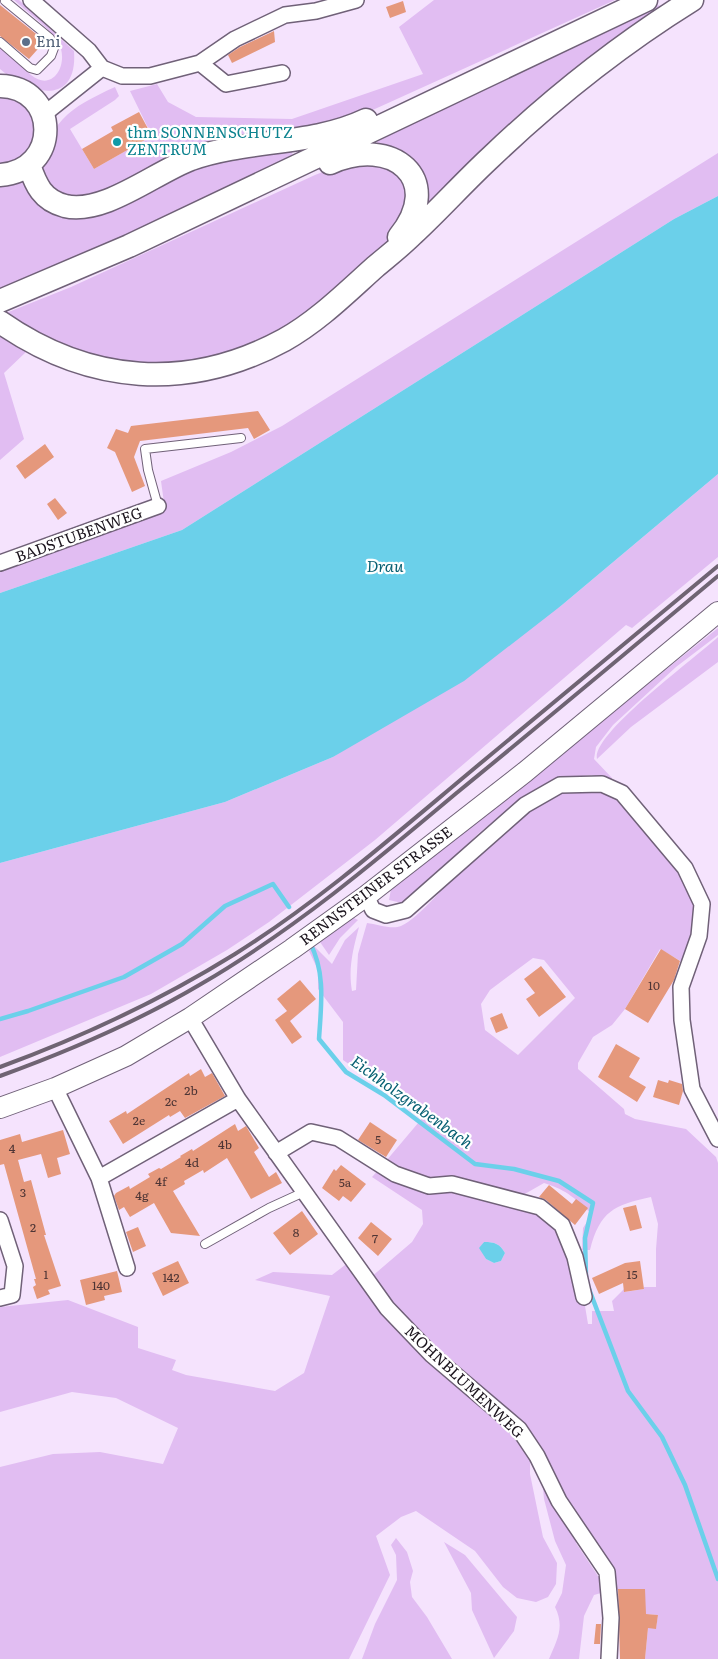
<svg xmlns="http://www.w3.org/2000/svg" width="718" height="1659" font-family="Literata,serif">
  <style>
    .green { fill: #e1bdf2; fill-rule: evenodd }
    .water { fill: #6bd0ea }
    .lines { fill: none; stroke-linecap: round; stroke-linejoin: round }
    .stream { stroke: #6bd0ea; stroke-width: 4.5 }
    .building { fill: #e5987c }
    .lane-casing { stroke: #706178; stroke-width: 10 }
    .street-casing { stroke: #706178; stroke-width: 18 }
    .secondary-casing { stroke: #706178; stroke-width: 22 }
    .primary-casing { stroke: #706178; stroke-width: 25 }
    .lane { stroke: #fff; stroke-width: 8 }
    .street { stroke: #fff; stroke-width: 15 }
    .secondary { stroke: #fff; stroke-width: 20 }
    .primary { stroke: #fff; stroke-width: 22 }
    .rail { stroke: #6f6473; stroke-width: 4 }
    .service-dot { fill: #5c6f8a; stroke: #fff; stroke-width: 2 }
    .culture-dot { fill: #0f9aa8; stroke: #fff; stroke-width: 2 }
    .labels { text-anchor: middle; stroke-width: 4.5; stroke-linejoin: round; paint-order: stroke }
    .number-label { font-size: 12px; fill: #4e3535 }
    .service-label { font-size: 15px; fill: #4e5e75; stroke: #fff; text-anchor: start }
    .culture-label { font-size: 15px; fill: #0d838f; stroke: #fff; text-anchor: start }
    .street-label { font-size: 15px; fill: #1b141d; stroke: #fff }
    .water-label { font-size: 16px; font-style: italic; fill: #086073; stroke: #fff }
  </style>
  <rect width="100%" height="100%" fill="#f5e3fd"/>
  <path class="green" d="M14 0H19L74 51C78 107 29 95 0 69V45C10 55 20 66 31 75 54 94 71 61 57 40 46 25 27 12 14 0Z
    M434 0H615L355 118 100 200 59 198 42 177C46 122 69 108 115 87L119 96 115 100 70 129 94 169 152 136 130 91 157 84 168 102 196 117 292 119 423 74 399 27Z
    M657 5 661 6V12L426 214 377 142 379 137Z
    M0 96C41 94 54 157 0 164Z
    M288 149 292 152 293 158 95 252 0 290V185L26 176 61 210 181 169Z
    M718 153V196L674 219 182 530 0 593V568L165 510 161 481 231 452 282 426Z
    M351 161 387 163 407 186 403 224 384 245 308 312 280 331 246 348 197 361 125 365 47 341 6 313 71 287 315 175Z
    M0 332 26 352 4 373 24 439 0 460Z
    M718 474V557L632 628 626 625 375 840 269 922 227 950 151 994 0 1057V863L225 802 333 757 562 605Z
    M718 628V635L676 667 613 725 596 747 594 759 612 778V781L592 775 563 778 516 803 479 833 414 897 402 903 389 900 391 889Z
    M718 637V662L631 727 597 759C591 734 698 656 718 637Z
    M575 787 597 788 616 797 629 809 683 879 695 906V927L684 963 660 949 625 1009 612 1025 593 1037 578 1063V1069L624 1109 625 1114 635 1119 686 1129 716 1157 718 1163V1659H645L648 1628H656L658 1615 645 1614V1589L614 1590 574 1522 530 1434 451 1368 415 1334 396 1314 370 1278 412 1242 423 1224 422 1210 372 1177 382 1166 420 1186 455 1187 488 1196 528 1210 553 1224 563 1232 568 1243 576 1291 585 1306 588 1324H592V1311H614L612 1301 624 1289 625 1292 644 1289V1287H656V1249L658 1224 651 1197C614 1205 600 1211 590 1250H582L583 1228 592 1214C575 1199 569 1191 544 1183L516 1199 480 1185 455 1180 431 1181 416 1178 386 1161 424 1116 343 1060V1022L318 989V970L309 951 314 946 332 964 345 940 359 927C353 949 348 969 352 991L356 990 358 954 367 923C377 924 392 930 401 926 418 919 452 879 463 864 489 832 537 801 575 787ZM533 958 544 960 575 998 518 1055 485 1030 481 1004 490 990ZM484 1242C495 1242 500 1244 505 1253L501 1261 494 1263 486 1259 480 1248Z
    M354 918 358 920 340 938 329 955 320 942 347 919Z
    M349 1262 530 1446V1474L543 1537 557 1563 556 1584 548 1597 536 1602 517 1598 503 1587 475 1551 416 1511 401 1517 376 1536 390 1575 349 1659H0V1467L53 1454 100 1452 163 1464 178 1428 116 1398 72 1392 0 1412V1307L68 1300 138 1327V1348L176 1360 172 1370 186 1375 275 1391 304 1373 330 1296 255 1280 273 1272 332 1275Z
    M542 1477 576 1536V1543L608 1591 594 1595 584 1616 579 1659H549C557 1640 565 1627 555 1607L562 1593 566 1565 555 1541 544 1499Z
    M396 1538 407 1552 413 1571 410 1582 412 1597 427 1617 452 1659H362L375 1624 397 1580 396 1555 391 1545Z
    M444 1542 465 1555 517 1617 514 1631 494 1658 472 1610 471 1593Z"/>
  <path class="water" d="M718 196V474L562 605 464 681 333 757 225 802 0 863V593L182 530 674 219Z
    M484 1242C495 1242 500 1244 505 1253L501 1261 494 1263 486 1259 479 1248Z"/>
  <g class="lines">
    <path class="stream" d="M310 943C326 973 321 1006 319 1039L346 1072 384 1095 475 1164 514 1169 559 1181 593 1203 585 1238 586 1277
      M0 1019 28 1011 124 977 182 944 225 906 273 884 289 907
      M589 1289 628 1391 662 1437 685 1485 718 1579"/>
  </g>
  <path class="building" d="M403 1 406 12 390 18 386 7Z
    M0 5 45 41 29 59 0 36Z
    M274 31 275 42 232 63 228 55 240 47Z
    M139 112 152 136 94 169 82 149 113 131 111 127Z
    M258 411 270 430 254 439 248 428 140 441 134 457 145 486 132 492 115 452 107 448 116 429 128 433 131 426Z
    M45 444 54 457 25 479 16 466Z
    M55 498 67 513 58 520 47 504Z
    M661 949 680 961 674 980 648 1023 625 1009Z
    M541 966 566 997 539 1017 526 999 535 993 524 979Z
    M300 980 316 999 290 1021 302 1037 292 1044 275 1020 287 1011 277 999Z
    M502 1013 508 1028 496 1033 490 1018Z
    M616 1044 640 1058 629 1077 646 1087 637 1102 598 1077Z
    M201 1069 205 1077 212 1073 225 1096 185 1118 180 1111 170 1117 169 1115 123 1144 109 1121 126 1111 127 1114 189 1073 190 1076Z
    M658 1080 668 1083 669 1080 682 1084 683 1091 679 1105 653 1097Z
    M370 1122 397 1140 386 1157 358 1140Z
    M235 1124 238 1131 246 1126 259 1148 254 1152 269 1177 276 1172 282 1183 251 1199 227 1158 204 1173 203 1170 184 1181 185 1184 173 1191 200 1236 171 1233 154 1203 130 1217 124 1207 119 1210 114 1196 116 1193 129 1186 130 1189 150 1177 148 1174 159 1168 161 1169 181 1157 180 1156 192 1149 193 1151Z
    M63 1130 70 1154 57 1158 61 1174 48 1178 41 1154 18 1160 24 1182 31 1180 46 1235H44L61 1286 48 1290 50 1294 37 1299 33 1287 36 1285 34 1279H36L4 1164 0 1165V1140L20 1134 22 1142Z
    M341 1165 366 1184 351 1202 343 1196 339 1201 322 1188 334 1169 336 1171Z
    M549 1185 572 1204 576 1199 588 1208 575 1225 546 1200 539 1197Z
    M636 1205 642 1228 630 1231 623 1208Z
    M302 1211 318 1234 290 1255 273 1233Z
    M371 1222 392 1239 378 1256 358 1238Z
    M138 1227 146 1246 133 1252 126 1232Z
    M178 1261 189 1283 163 1296 152 1273Z
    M640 1261 644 1289 624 1292 623 1283 599 1294 592 1278 625 1263Z
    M117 1271 122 1292 104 1296 105 1300 86 1305 80 1280Z
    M618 1589H645L646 1614 658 1615 656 1629 648 1628 645 1659H620Z
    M596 1624H601L600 1644H594Z"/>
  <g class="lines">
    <g class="lane-casing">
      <path id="lane" d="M0 42 30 68 37 70 51 56 54 48 50 38 5 1
        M158 506 148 470 145 449 241 438
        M205 1244 269 1208 304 1192"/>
    </g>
    <g class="street-casing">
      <path id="street" d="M31 0 89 51 102 68 43 115
        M200 63 226 84 282 73
        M102 68 122 76H150L200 63 235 39 285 15 316 11 356 0
        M0 563 158 506
        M366 896 373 910 386 915 406 910 525 805 560 785 602 784 622 793 685 868 702 904 699 936 681 987 682 1020 692 1089 718 1139
        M190 1018 238 1099 387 1308 432 1355 519 1429 537 1456 559 1501 607 1572 611 1618 609 1659
        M55 1088 99 1178 238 1099
        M276 1153 311 1132 338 1138 395 1174 429 1186 452 1184 540 1207 562 1225 575 1257 584 1297
        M99 1178 127 1268
        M0 1220 15 1266 12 1295 0 1298"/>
    </g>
    <g class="secondary-casing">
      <path id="secondary" d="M0 1108 55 1088 126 1056 190 1018 292 949 366 896 525 772 718 612"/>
    </g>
    <g class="primary-casing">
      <path id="primary" d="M0 86C60 87 61 171 0 175
        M330 163C392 135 446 179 399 237
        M29 165C36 185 42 200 65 206 104 215 154 173 191 159 248 139 311 146 366 120
        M0 301 129 246 646 0
        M0 322C89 384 188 392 284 340 318 321 346 293 375 267 388 256 401 246 413 234 440 209 464 182 491 157 553 98 618 46 692 0"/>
    </g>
    <use href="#lane" class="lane"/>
    <use href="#street" class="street"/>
    <use href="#secondary" class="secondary"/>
    <use href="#primary" class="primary"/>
    <path class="rail" d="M0 1067C82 1037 161 1000 235 954 321 900 398 832 476 767 557 700 637 633 718 566
      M0 1076C69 1051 137 1022 201 984 294 930 377 860 459 791 546 720 632 648 718 576"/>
  </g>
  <circle class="service-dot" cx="26" cy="42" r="5"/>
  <circle class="culture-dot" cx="117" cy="142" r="5"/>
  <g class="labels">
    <g class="number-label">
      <text x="654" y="990">10</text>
      <text x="191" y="1095">2b</text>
      <text x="171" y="1106">2c</text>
      <text x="139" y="1125">2e</text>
      <text x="378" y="1144">5</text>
      <text x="225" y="1149">4b</text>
      <text x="12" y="1153">4</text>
      <text x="192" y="1167">4d</text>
      <text x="161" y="1186">4f</text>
      <text x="345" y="1187">5a</text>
      <text x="23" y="1197">3</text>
      <text x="142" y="1200">4g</text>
      <text x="33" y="1232">2</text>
      <text x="296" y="1237">8</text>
      <text x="375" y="1243">7</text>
      <text x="46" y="1279">1</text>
      <text x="632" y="1279">15</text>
      <text x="171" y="1282">142</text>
      <text x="101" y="1290">140</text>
    </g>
    <g class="service-label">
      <text x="36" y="47">Eni</text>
    </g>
    <g class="culture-label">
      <text x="127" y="138">thm SONNENSCHUTZ<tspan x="127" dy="17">ZENTRUM</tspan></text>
    </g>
    <g class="street-label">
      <text transform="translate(79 535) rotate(-20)" y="5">BADSTUBENWEG</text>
      <text transform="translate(376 886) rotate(-37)" y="5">RENNSTEINER STRASSE</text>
      <text transform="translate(464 1382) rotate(43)" y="5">MOHNBLUMENWEG</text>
    </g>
    <g class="water-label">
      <text x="385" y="572">Drau</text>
      <text transform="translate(412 1102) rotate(36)" y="6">Eichholzgrabenbach</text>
    </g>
  </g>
</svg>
